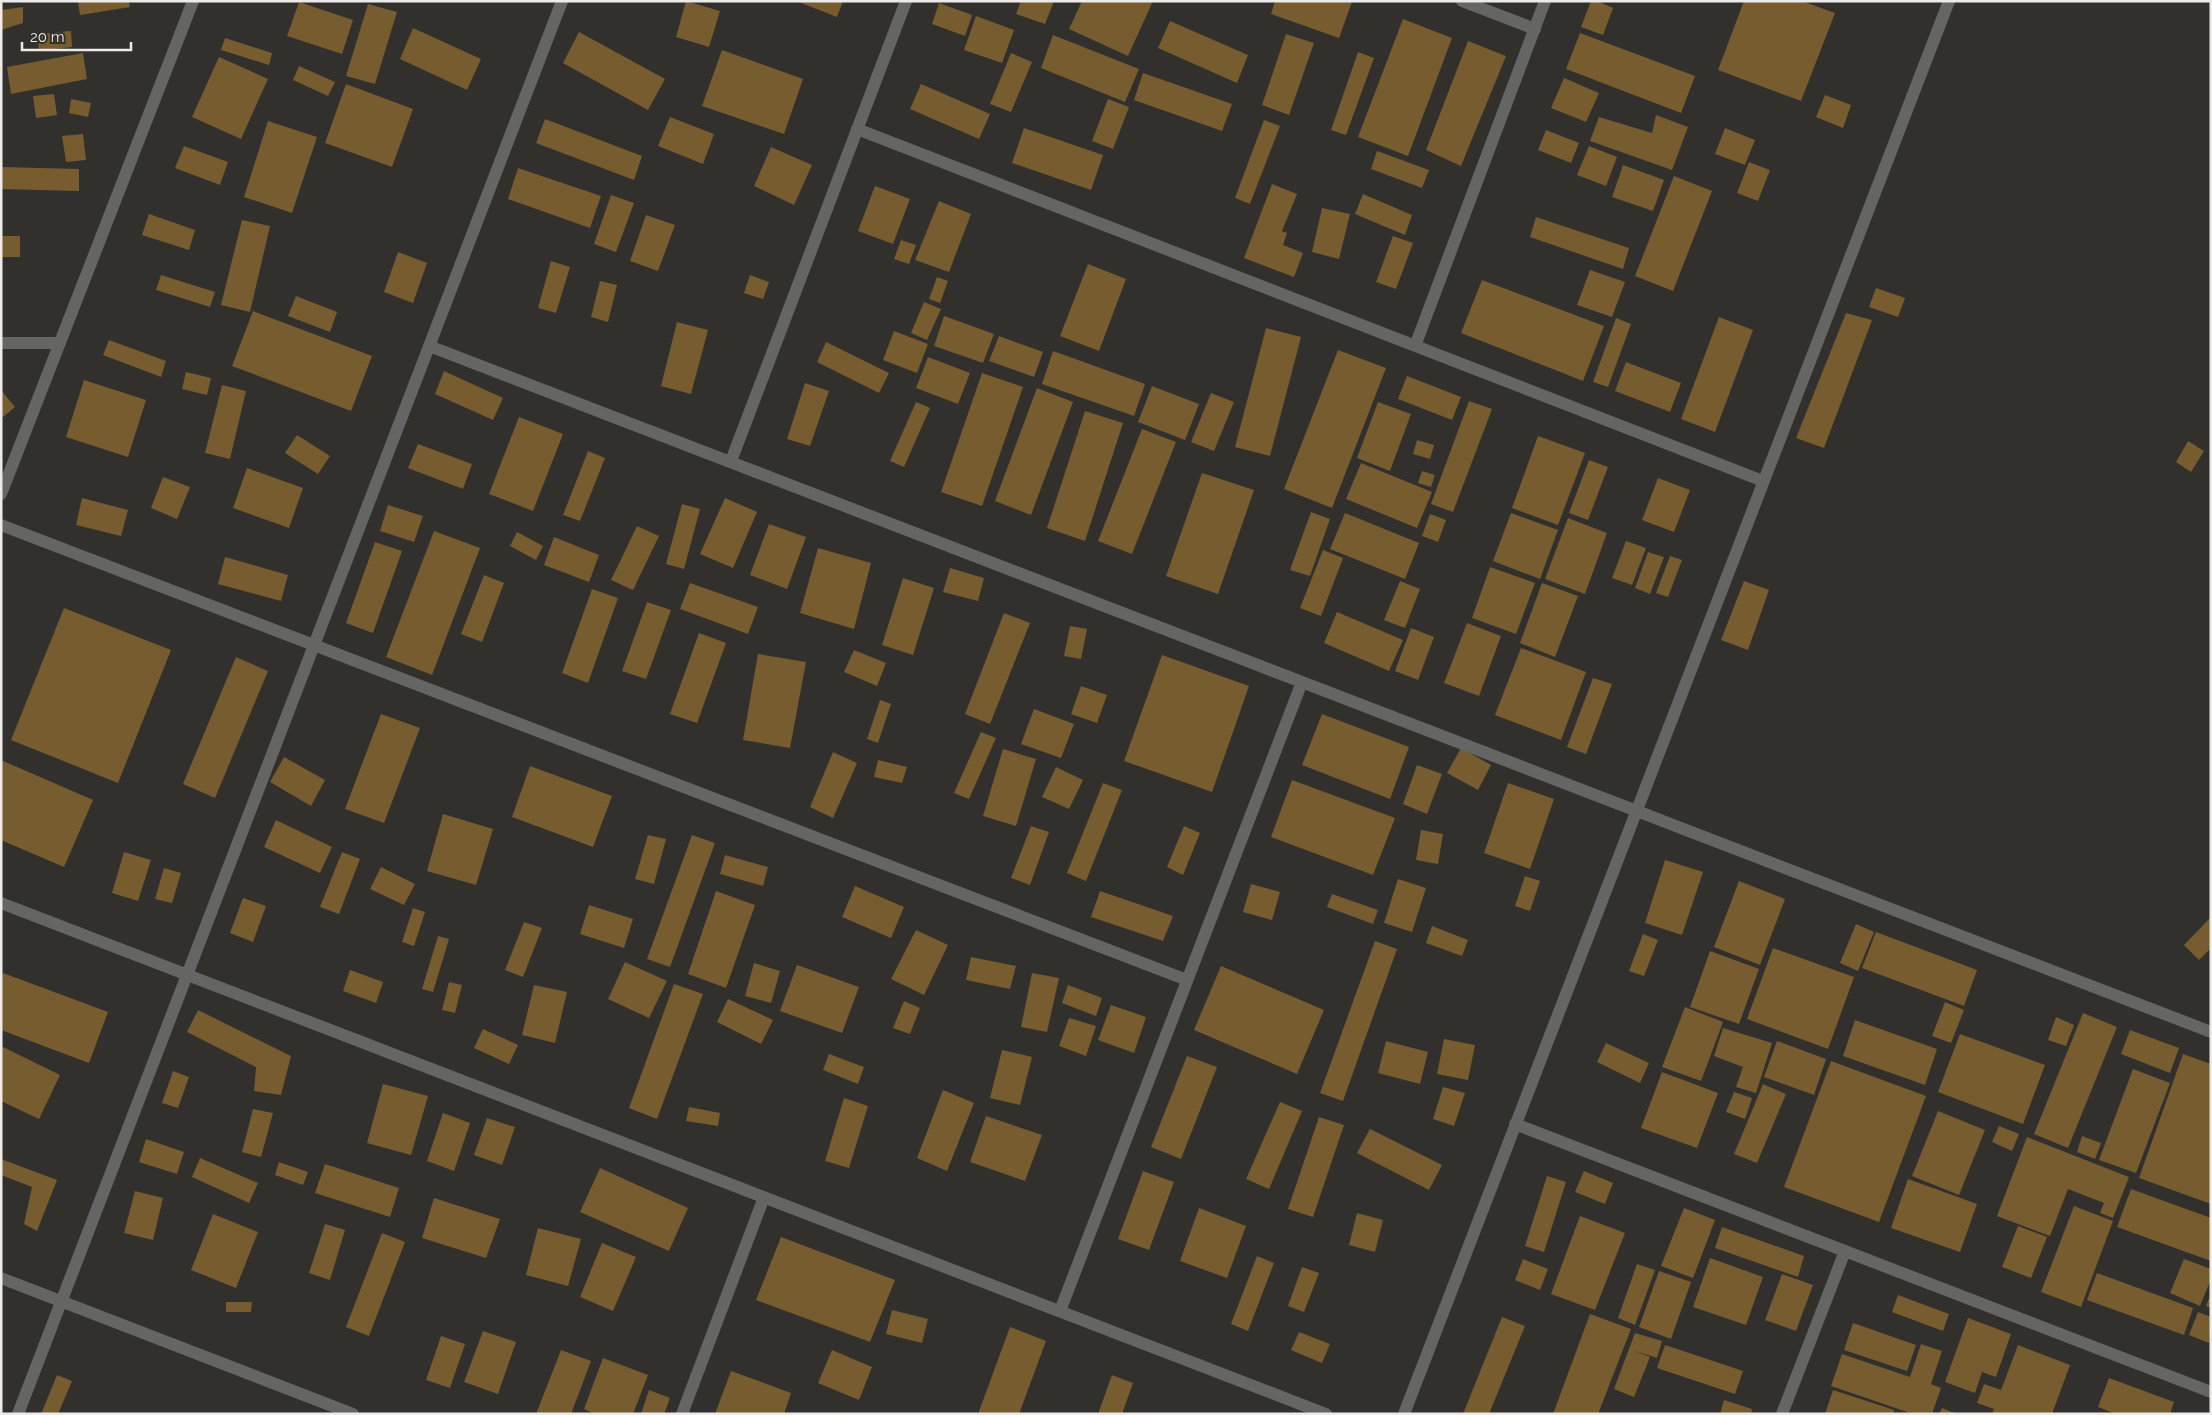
<svg xmlns="http://www.w3.org/2000/svg" width="2212" height="1415" font-family="Raleway,sans-serif">
  <style>
    .building { fill: #765c2e }
    .lines { fill: none; stroke-linecap: round; stroke-linejoin: round }
    .minor { stroke: #656563; stroke-width: 12 }
  </style>
  <rect width="100%" height="100%" fill="#32302d"/>
  <path class="building" d="M78 1H129L130 7 80 15Z
    M686 1 720 11 709 47 676 37Z
    M796 1H843L837 17Z
    M1021 1H1054L1045 24 1016 14Z
    M1082 1H1153L1128 56 1069 29Z
    M1275 1H1351L1352 2 1339 38 1271 14Z
    M1591 1H1597L1613 8 1603 35 1581 27Z
    M1744 1H1802L1835 13 1801 101 1718 70Z
    M299 2 353 20 342 54 287 36Z
    M939 3 972 15 965 36 932 24Z
    M368 4 397 12 375 84 346 76Z
    M23 7V23L1 30V10Z
    M976 16 1014 30 1002 63 964 50Z
    M1403 19 1452 38 1408 156 1358 137Z
    M1170 21 1248 55 1237 83 1158 48Z
    M413 28 481 59 467 90 400 59Z
    M71 31 72 47 39 51 37 34Z
    M579 32 665 79 648 110 563 63Z
    M1580 33 1695 76 1681 113 1566 69Z
    M1286 34 1314 43 1289 115 1262 105Z
    M1053 35 1139 69 1125 102 1041 68Z
    M225 38 272 53 269 65 221 50Z
    M1468 41 1506 56 1461 166 1426 150Z
    M722 50 803 79 784 134 702 106Z
    M1358 52 1374 58 1346 135 1331 130Z
    M83 53 87 79 11 94 7 67Z
    M1011 53 1032 62 1011 112 990 104Z
    M219 57 268 79 241 139 192 117Z
    M299 66 335 82 328 96 293 80Z
    M1143 73 1232 104 1222 131 1134 100Z
    M1564 78 1599 93 1586 122 1551 108Z
    M346 84 413 109 392 167 325 143Z
    M921 84 990 114 979 139 910 109Z
    M54 94 57 115 36 118 33 96Z
    M1825 95 1851 105 1843 128 1816 117Z
    M71 99 91 103 88 117 69 113Z
    M1108 99 1129 107 1113 149 1092 141Z
    M1656 115 1688 127 1672 170 1590 141 1599 117 1652 133Z
    M670 117 714 134 703 164 658 146Z
    M545 119 642 156 634 180 536 143Z
    M1264 120 1280 126 1250 204 1235 198Z
    M268 121 317 137 292 213 244 197Z
    M1024 128 1103 155 1091 190 1012 163Z
    M1725 128 1755 140 1745 165 1715 154Z
    M1546 130 1579 143 1571 163 1538 150Z
    M83 134 86 160 66 162 62 136Z
    M184 146 228 162 220 185 175 168Z
    M1589 146 1617 157 1606 186 1577 175Z
    M771 147 812 165 794 205 754 186Z
    M1377 151 1429 170 1422 188 1371 169Z
    M1749 162 1770 170 1758 201 1737 193Z
    M1623 165 1664 180 1653 211 1612 197Z
    M1 167 79 169V191L1 189Z
    M518 168 601 196 590 228 508 199Z
    M1674 176 1712 191 1673 291 1635 276Z
    M1272 184 1297 194 1282 231 1287 233 1283 245 1303 253 1294 277 1244 258Z
    M875 186 910 199 893 244 858 231Z
    M1363 194 1412 215 1405 235 1355 214Z
    M611 195 634 203 616 252 594 244Z
    M939 201 971 214 949 272 915 260Z
    M1322 208 1350 214 1339 259 1312 252Z
    M149 214 195 230 189 250 142 235Z
    M646 215 675 225 658 271 630 261Z
    M1536 217 1629 248 1623 269 1530 237Z
    M242 220 270 226 250 312 221 305Z
    M1 236H20V257H1Z
    M1393 236 1413 243 1396 289 1376 282Z
    M901 240 916 245 909 264 894 259Z
    M398 252 427 263 413 303 384 292Z
    M551 261 570 267 556 313 538 308Z
    M1088 264 1126 279 1099 351 1060 336Z
    M1590 270 1625 282 1612 317 1577 305Z
    M161 275 215 292 210 307 156 290Z
    M750 275 769 282 763 299 744 293Z
    M937 277 948 281 940 303 929 299Z
    M1482 280 1604 326 1583 381 1461 333Z
    M600 281 617 285 608 322 591 317Z
    M1876 288 1905 298 1898 317 1869 307Z
    M296 296 337 312 330 332 288 316Z
    M924 302 941 309 927 340 911 333Z
    M253 311 372 356 351 411 232 366Z
    M1846 313 1872 320 1824 448 1796 438Z
    M944 316 994 334 983 363 934 346Z
    M1719 317 1753 330 1715 432 1681 419Z
    M1616 318 1631 324 1608 387 1593 382Z
    M677 322 708 330 691 394 661 386Z
    M1266 328 1301 337 1270 456 1235 447Z
    M894 331 928 344 917 373 883 360Z
    M999 336 1043 352 1034 377 989 361Z
    M109 340 166 361 161 377 103 355Z
    M826 342 889 373 879 393 817 362Z
    M1338 350 1386 368 1332 508 1284 489Z
    M1053 351 1145 384 1134 416 1042 384Z
    M928 357 970 373 958 404 916 388Z
    M1626 362 1681 383 1670 412 1615 391Z
    M444 371 503 398 493 420 435 394Z
    M186 372 211 378 207 395 182 389Z
    M982 373 1023 387 982 506 941 492Z
    M1407 376 1461 397 1452 420 1398 399Z
    M84 380 146 400 128 457 66 437Z
    M805 383 829 391 810 446 787 439Z
    M222 385 246 391 230 459 205 453Z
    M1152 386 1199 404 1185 440 1138 422Z
    M1037 388 1073 402 1031 515 995 501Z
    M1 390 15 407 3 417 1 415Z
    M1211 393 1234 402 1214 451 1191 442Z
    M1469 401 1492 409 1453 512 1431 504Z
    M916 402 930 408 904 467 890 461Z
    M1378 402 1411 414 1390 471 1357 458Z
    M1085 411 1123 423 1085 541 1047 528Z
    M519 417 563 434 533 511 489 494Z
    M1142 429 1176 442 1132 554 1098 541Z
    M297 435 330 456 318 474 285 453Z
    M1538 436 1585 453 1558 525 1512 508Z
    M1417 440 1434 445 1430 459 1413 454Z
    M2188 441 2204 451 2191 472 2176 462Z
    M418 444 472 464 463 489 408 468Z
    M588 451 605 458 580 521 563 515Z
    M1589 460 1608 467 1588 520 1569 513Z
    M1361 463 1432 492 1417 528 1346 499Z
    M247 468 303 488 289 528 233 508Z
    M1422 471 1435 475 1431 487 1418 483Z
    M1202 473 1254 490 1218 594 1166 576Z
    M163 477 190 487 177 519 151 508Z
    M1658 478 1690 490 1674 532 1642 520Z
    M82 498 128 510 121 536 76 525Z
    M725 498 757 512 733 568 700 554Z
    M682 504 700 509 684 569 666 564Z
    M388 505 423 516 414 542 380 531Z
    M1311 512 1330 519 1310 576 1290 570Z
    M1345 513 1419 543 1405 579 1330 549Z
    M1511 513 1558 530 1540 579 1493 561Z
    M1430 514 1446 520 1438 542 1422 536Z
    M1568 518 1607 533 1585 594 1545 579Z
    M769 524 806 537 787 589 750 575Z
    M637 526 659 536 633 590 611 580Z
    M434 531 480 548 432 675 386 657Z
    M517 532 543 546 536 560 510 546Z
    M554 537 599 555 589 582 544 565Z
    M1626 541 1646 548 1632 585 1612 578Z
    M375 542 402 551 373 633 346 623Z
    M818 548 871 563 854 629 800 613Z
    M1323 550 1343 558 1321 616 1300 608Z
    M1648 552 1664 557 1650 594 1635 588Z
    M1670 556 1682 560 1668 597 1656 593Z
    M225 557 288 575 281 601 218 584Z
    M1490 567 1535 583 1516 634 1472 618Z
    M950 568 984 578 978 601 943 592Z
    M484 575 504 583 482 642 461 634Z
    M903 578 934 588 913 655 882 645Z
    M1400 581 1420 589 1405 628 1384 620Z
    M1744 581 1769 590 1748 650 1721 640Z
    M690 583 758 607 748 634 680 609Z
    M1542 583 1578 596 1555 657 1520 643Z
    M592 589 618 598 588 683 562 673Z
    M647 602 671 610 646 679 622 671Z
    M64 608 171 650 118 783 11 740Z
    M1337 612 1403 640 1389 671 1324 643Z
    M1004 613 1030 623 990 724 965 714Z
    M1467 623 1501 636 1479 696 1444 683Z
    M1070 626 1087 629 1081 659 1064 656Z
    M1411 628 1434 637 1418 680 1395 671Z
    M699 633 726 643 697 723 670 714Z
    M1521 648 1586 672 1561 740 1495 715Z
    M854 650 886 663 877 686 844 672Z
    M758 654 806 662 790 748 743 740Z
    M1162 655 1249 686 1212 792 1124 761Z
    M236 657 268 671 215 798 183 784Z
    M1593 678 1612 684 1586 754 1567 747Z
    M1081 686 1107 695 1097 723 1071 714Z
    M880 700 891 704 878 743 867 739Z
    M1034 709 1074 724 1061 758 1021 744Z
    M381 714 420 728 384 823 345 809Z
    M1322 714 1409 747 1390 799 1302 765Z
    M981 732 996 738 969 799 954 793Z
    M1461 748 1491 765 1478 790 1447 773Z
    M1003 749 1036 759 1016 826 983 816Z
    M833 752 857 763 833 818 810 807Z
    M284 757 325 780 311 806 270 782Z
    M1 760 93 800 64 867 1 840Z
    M878 760 907 767 902 783 874 777Z
    M1417 765 1442 774 1427 814 1403 804Z
    M530 766 612 796 593 847 512 817Z
    M1056 767 1083 780 1069 809 1042 797Z
    M1292 780 1395 818 1373 875 1271 837Z
    M1103 783 1122 790 1086 881 1067 873Z
    M1508 783 1554 799 1530 869 1484 853Z
    M443 814 493 829 476 885 427 871Z
    M276 820 332 847 320 873 264 847Z
    M1031 826 1049 832 1030 885 1011 878Z
    M1184 826 1200 833 1183 875 1167 867Z
    M1421 830 1443 834 1438 864 1416 860Z
    M648 835 666 839 654 884 635 879Z
    M692 835 715 843 670 967 647 959Z
    M124 852 151 860 138 901 112 893Z
    M342 852 360 859 339 914 320 907Z
    M725 855 768 867 763 886 720 874Z
    M1665 860 1703 872 1682 935 1645 923Z
    M381 867 415 884 404 905 370 889Z
    M164 868 181 873 172 903 155 899Z
    M1525 876 1540 881 1530 911 1515 906Z
    M1398 879 1426 888 1412 932 1384 923Z
    M1739 881 1785 899 1760 965 1714 947Z
    M1251 884 1280 892 1272 920 1243 912Z
    M855 886 904 907 891 938 842 917Z
    M716 891 755 905 726 988 688 974Z
    M1100 891 1173 916 1163 941 1091 917Z
    M1332 894 1378 910 1373 924 1327 907Z
    M243 898 266 906 253 942 230 933Z
    M589 905 633 919 624 948 580 934Z
    M413 908 425 912 414 946 402 942Z
    M2211 917V948L2199 960 2184 945Z
    M524 922 542 928 523 977 505 970Z
    M1856 924 1874 932 1858 971 1840 963Z
    M1432 926 1468 940 1462 956 1426 943Z
    M916 930 948 945 924 995 891 979Z
    M1876 932 1977 970 1964 1006 1862 968Z
    M1643 934 1658 940 1644 976 1629 971Z
    M438 936 449 939 433 992 422 989Z
    M1375 941 1397 949 1343 1101 1320 1093Z
    M1773 948 1854 977 1828 1049 1747 1019Z
    M1710 951 1759 969 1739 1024 1690 1007Z
    M971 957 1016 966 1010 989 966 980Z
    M625 962 667 981 649 1018 608 999Z
    M754 963 780 971 771 1003 745 996Z
    M797 965 859 987 842 1033 780 1011Z
    M1221 966 1324 1010 1297 1074 1194 1030Z
    M350 970 383 982 376 1003 343 991Z
    M3 973 108 1012 89 1063 1 1030V979Z
    M1032 973 1059 978 1047 1032 1021 1027Z
    M449 982 462 985 455 1013 442 1010Z
    M674 984 703 994 657 1119 629 1108Z
    M534 985 567 992 555 1043 522 1035Z
    M1068 985 1102 998 1096 1016 1062 1003Z
    M728 999 773 1020 761 1044 717 1022Z
    M904 1001 920 1008 910 1034 893 1028Z
    M1945 1002 1964 1010 1951 1043 1932 1036Z
    M1111 1005 1146 1017 1134 1053 1098 1040Z
    M1685 1007 1723 1022 1701 1081 1662 1067Z
    M198 1010 291 1056 281 1095 254 1091 256 1067 187 1032Z
    M2083 1013 2117 1027 2068 1148 2034 1134Z
    M2056 1017 2074 1025 2066 1046 2048 1040Z
    M1069 1018 1096 1026 1086 1056 1059 1046Z
    M1855 1020 1937 1049 1925 1085 1843 1056Z
    M1723 1028 1772 1043 1756 1093 1736 1087 1743 1067 1714 1056Z
    M483 1029 518 1045 509 1064 474 1048Z
    M2130 1030 2179 1048 2170 1073 2121 1054Z
    M1960 1034 2045 1065 2023 1124 1938 1092Z
    M1444 1039 1475 1045 1468 1080 1437 1074Z
    M1386 1041 1428 1052 1420 1084 1378 1073Z
    M1777 1041 1826 1059 1814 1095 1764 1077Z
    M1606 1043 1649 1063 1640 1083 1597 1062Z
    M1 1046 60 1075 39 1119 1 1101Z
    M1002 1050 1032 1057 1020 1105 990 1098Z
    M829 1054 864 1067 858 1084 823 1070Z
    M2183 1054 2211 1064V1204L2139 1178Z
    M1187 1056 1217 1067 1181 1159 1151 1147Z
    M1831 1061 1926 1096 1879 1222 1784 1187Z
    M2133 1069 2170 1083 2136 1173 2099 1160Z
    M173 1071 189 1077 178 1108 162 1103Z
    M1662 1072 1718 1093 1697 1148 1641 1128Z
    M383 1084 428 1096 411 1155 367 1143Z
    M1763 1084 1786 1094 1757 1163 1734 1154Z
    M1443 1087 1465 1093 1454 1126 1433 1119Z
    M943 1090 974 1103 947 1171 917 1158Z
    M1734 1092 1752 1098 1745 1119 1726 1112Z
    M844 1098 868 1106 849 1168 825 1161Z
    M1280 1102 1302 1111 1269 1189 1246 1179Z
    M689 1107 720 1113 718 1126 686 1121Z
    M253 1109 273 1113 261 1157 242 1152Z
    M1938 1111 1985 1130 1959 1195 1912 1176Z
    M443 1113 470 1123 454 1171 427 1161Z
    M986 1116 1042 1135 1025 1181 970 1162Z
    M1319 1117 1344 1125 1313 1217 1288 1209Z
    M487 1118 515 1127 502 1165 474 1155Z
    M1999 1126 2019 1134 2012 1151 1992 1142Z
    M1370 1129 1442 1165 1429 1190 1357 1153Z
    M2082 1136 2101 1143 2095 1159 2077 1152Z
    M2027 1137 2129 1177 2113 1218 2100 1213 2104 1203 2068 1189 2050 1236 1997 1216Z
    M146 1139 184 1152 177 1174 139 1162Z
    M200 1158 258 1183 249 1203 192 1177Z
    M1 1159 57 1180 37 1231 24 1224 32 1187 1 1175Z
    M279 1162 308 1172 303 1185 275 1175Z
    M325 1164 399 1188 390 1217 315 1193Z
    M600 1168 688 1208 669 1251 580 1212Z
    M1143 1171 1174 1182 1149 1250 1118 1239Z
    M1584 1171 1613 1183 1605 1204 1575 1192Z
    M1547 1176 1566 1182 1544 1252 1525 1246Z
    M1908 1179 1977 1204 1960 1252 1891 1228Z
    M2131 1189 2211 1218V1261L2117 1227Z
    M135 1191 163 1198 153 1240 124 1233Z
    M434 1198 500 1219 486 1258 422 1238Z
    M2074 1206 2113 1221 2081 1307 2041 1292Z
    M1199 1208 1246 1226 1227 1278 1180 1261Z
    M1684 1208 1715 1220 1693 1278 1661 1266Z
    M1357 1213 1383 1220 1375 1252 1349 1245Z
    M213 1214 258 1232 236 1288 191 1270Z
    M1580 1216 1625 1233 1595 1310 1551 1294Z
    M325 1224 345 1230 330 1280 309 1273Z
    M2018 1226 2047 1237 2031 1278 2002 1267Z
    M1722 1227 1804 1256 1798 1277 1715 1248Z
    M538 1228 581 1239 568 1286 526 1275Z
    M382 1233 405 1242 369 1336 346 1327Z
    M781 1237 895 1280 870 1342 756 1300Z
    M602 1243 636 1257 613 1311 580 1297Z
    M1257 1256 1274 1263 1248 1331 1231 1324Z
    M1710 1258 1763 1277 1746 1325 1693 1307Z
    M1523 1259 1548 1269 1540 1290 1515 1280Z
    M2184 1259 2211 1269V1279L2200 1306 2170 1293Z
    M1637 1264 1655 1270 1635 1325 1618 1318Z
    M1302 1267 1319 1273 1304 1312 1288 1306Z
    M1659 1271 1691 1282 1671 1339 1639 1327Z
    M2097 1273 2193 1308 2184 1335 2087 1300Z
    M1782 1274 1813 1285 1796 1331 1765 1320Z
    M2211 1293V1308L2206 1306Z
    M1898 1295 1949 1314 1943 1331 1892 1312Z
    M226 1302H252L251 1312H226Z
    M892 1310 928 1319 922 1343 886 1334Z
    M2198 1312 2211 1317 2209 1343 2189 1335Z
    M1590 1314 1631 1329 1598 1414H1553Z
    M1502 1317 1525 1326 1489 1414H1463Z
    M1968 1318 2011 1334 1996 1377 1982 1372 1975 1393 1945 1382Z
    M1853 1323 1916 1345 1907 1371 1844 1350Z
    M1010 1327 1046 1341 1019 1414H978Z
    M483 1331 516 1342 498 1394 464 1382Z
    M1299 1332 1330 1344 1322 1363 1291 1350Z
    M1635 1333 1662 1341 1657 1358 1635 1351 1650 1357 1634 1397 1614 1389Z
    M441 1336 465 1344 450 1388 426 1380Z
    M1921 1344 1942 1351 1931 1384 1941 1388 1932 1414H1913L1831 1386 1842 1354 1910 1377Z
    M1665 1345 1743 1371 1735 1394 1657 1368Z
    M2018 1345 2070 1365 2052 1414H1992L1994 1409 1977 1403 1984 1384 2001 1390Z
    M561 1350 591 1361 571 1414H536Z
    M832 1350 872 1367 859 1400 818 1383Z
    M603 1358 648 1375 633 1414H595L584 1409Z
    M731 1371 791 1393 784 1414H715Z
    M57 1375 72 1381 58 1414H41Z
    M1112 1375 1133 1383 1122 1414H1098Z
    M2109 1378 2174 1402 2170 1414H2116L2098 1407Z
    M649 1390 670 1398 664 1414H641Z
    M1833 1390 1894 1410 1893 1414H1825Z
    M1724 1400 1752 1409 1751 1414H1720Z
    M1942 1408 1957 1414H1939Z"/>
  <g class="lines">
    <path class="minor" d="M1462 1 1535 29
      M857 129 1763 481
      M1 343H60
      M429 346 2211 1032
      M1415 346 1545 1
      M731 461 906 1
      M1 494 193 1
      M1 525 1187 980
      M1 903 1326 1414
      M1515 1124 2211 1392
      M1 1278 353 1414
      M1060 1311 1302 682
      M18 1414 562 1
      M682 1414 764 1197
      M1404 1414 1949 1
      M1782 1414 1845 1251"/>
  </g>
  <rect width="2212" height="1415" fill="none" stroke="#ecebe9" stroke-width="5"/>
  <path d="M22 42v8h109v-8" fill="none" stroke="#ecebe9" stroke-width="2.5"/>
  <text x="30" y="42" font-size="15" fill="#ecebe9" stroke="#32302d" stroke-width="4" paint-order="stroke">20 m</text>
</svg>
